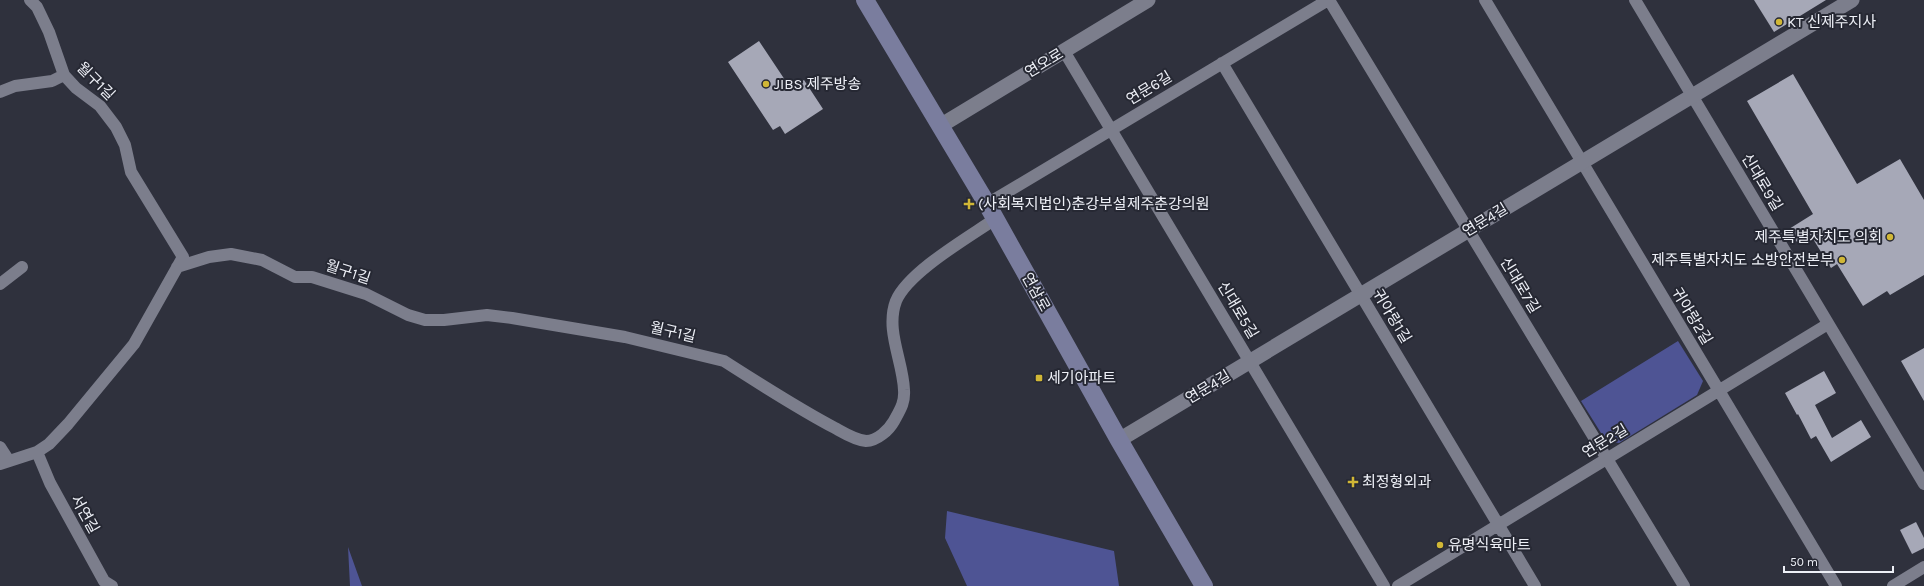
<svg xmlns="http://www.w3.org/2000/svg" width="1924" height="586" font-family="Karla,'Noto Sans KR',sans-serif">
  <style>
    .green { fill: #4e5494 }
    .building { fill: #a6a8b7 }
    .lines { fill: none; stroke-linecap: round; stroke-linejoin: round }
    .minor { stroke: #7c7e8c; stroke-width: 12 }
    .tertiary { stroke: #7c7e8c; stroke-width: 15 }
    .secondary { stroke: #7a7d9e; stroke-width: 18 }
    .poi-dot { fill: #d1b736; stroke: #262833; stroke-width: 1.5 }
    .labels { text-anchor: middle; stroke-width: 4; stroke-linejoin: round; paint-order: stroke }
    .poi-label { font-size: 15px; fill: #eef0f7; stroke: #262833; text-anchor: start }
    .street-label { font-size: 15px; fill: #eef0f7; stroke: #262833 }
  </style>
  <rect width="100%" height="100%" fill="#2f313d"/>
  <path class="green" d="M1678 341 1703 381 1697 395 1619 443 1606 441 1581 401Z
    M947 511 1114 551 1119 586H967L945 538Z
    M348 547 362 586H350Z"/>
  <path class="building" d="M1754 0H1826L1774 32Z
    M759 41 791 89 804 80 823 109 785 134 780 126 773 130 728 62Z
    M1793 74 1857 184 1900 159 1924 200V275L1890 295 1887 291 1863 306 1837 264 1831 268 1810 234 1797 242 1789 229 1813 214 1747 101Z
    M1924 348V401L1901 361Z
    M1824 371 1836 393 1815 405 1832 438 1861 420 1871 437 1831 462 1816 436 1811 439 1798 414 1797 415 1785 393Z
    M1916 522 1924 538V548L1912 554 1900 530Z"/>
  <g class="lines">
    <path class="minor" d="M1329 0 1684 586
      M1485 0 1836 586
      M1635 0 1924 484
      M1064 51 1384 586
      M1222 63 1535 586
      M0 92 15 86 52 81 64 75
      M987 204 1328 0
      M177 267 209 257 231 254 262 260 295 277H312L366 294 408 315 425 320H444L487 315 512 318 625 337 724 361C760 384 797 408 835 428 844 433 855 440 866 441 877 441 889 430 894 421 900 410 905 403 904 390 903 361 885 330 896 301 908 272 969 237 995 219
      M0 284 22 267
      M0 447 9 461
      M37 452 50 483 104 581 112 586
      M0 464 37 452 49 444 68 424 134 344 183 257 131 172 125 145 116 127 100 106 76 88 64 75 49 32 37 7 30 0
      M1398 586 1828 324
      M1893 586 1924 567"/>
    <path class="tertiary" d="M940 126 1148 0
      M1119 440 1852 0"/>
    <path class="secondary" d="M865 0 987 204 1119 440 1204 586"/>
  </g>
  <g class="poi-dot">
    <circle cx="1779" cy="22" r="4"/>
    <circle cx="766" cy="84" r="4"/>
    <path d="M967 198h4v4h4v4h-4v4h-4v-4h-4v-4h4z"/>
    <circle cx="1890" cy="237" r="4"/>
    <circle cx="1842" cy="260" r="4"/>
    <rect x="1035" y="374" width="8" height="8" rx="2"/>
    <path d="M1351 476h4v4h4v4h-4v4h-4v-4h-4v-4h4z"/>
    <circle cx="1440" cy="545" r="4"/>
  </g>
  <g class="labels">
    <g class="poi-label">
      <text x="1787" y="27">KT 신제주지사</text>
      <text x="774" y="89">JIBS 제주방송</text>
      <text x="978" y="209">(사회복지법인)춘강부설제주춘강의원</text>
      <text x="1882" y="242" text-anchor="end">제주특별자치도 의회</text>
      <text x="1834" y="265" text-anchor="end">제주특별자치도 소방안전본부</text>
      <text x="1047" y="383">세기아파트</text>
      <text x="1362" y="487">최정형외과</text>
      <text x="1448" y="550">유명식육마트</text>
    </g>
    <g class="street-label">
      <text transform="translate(1044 63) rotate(-31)" y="5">연오로</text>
      <text transform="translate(96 81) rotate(45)" y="5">월구1길</text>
      <text transform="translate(1149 88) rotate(-31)" y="5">연문6길</text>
      <text transform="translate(1762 182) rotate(59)" y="5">신대로9길</text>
      <text transform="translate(1485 220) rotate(-31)" y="5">연문4길</text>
      <text transform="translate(348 272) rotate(18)" y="5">월구1길</text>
      <text transform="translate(1520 285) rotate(59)" y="5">신대로7길</text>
      <text transform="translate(1036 292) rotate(61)" y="5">연삼로</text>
      <text transform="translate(1238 310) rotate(59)" y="5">신대로5길</text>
      <text transform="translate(1392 316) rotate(59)" y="5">귀아랑1길</text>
      <text transform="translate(1692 316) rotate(59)" y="5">귀아랑2길</text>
      <text transform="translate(673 332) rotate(13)" y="5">월구1길</text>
      <text transform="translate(1208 387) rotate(-31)" y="5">연문4길</text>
      <text transform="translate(1605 441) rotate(-31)" y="5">연문2길</text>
      <text transform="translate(85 514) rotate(61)" y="5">서연길</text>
    </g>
  </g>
  <path d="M1784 566v6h109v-6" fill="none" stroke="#eef0f7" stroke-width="2"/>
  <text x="1790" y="566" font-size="12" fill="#eef0f7" stroke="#262833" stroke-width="3" paint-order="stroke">50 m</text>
</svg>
